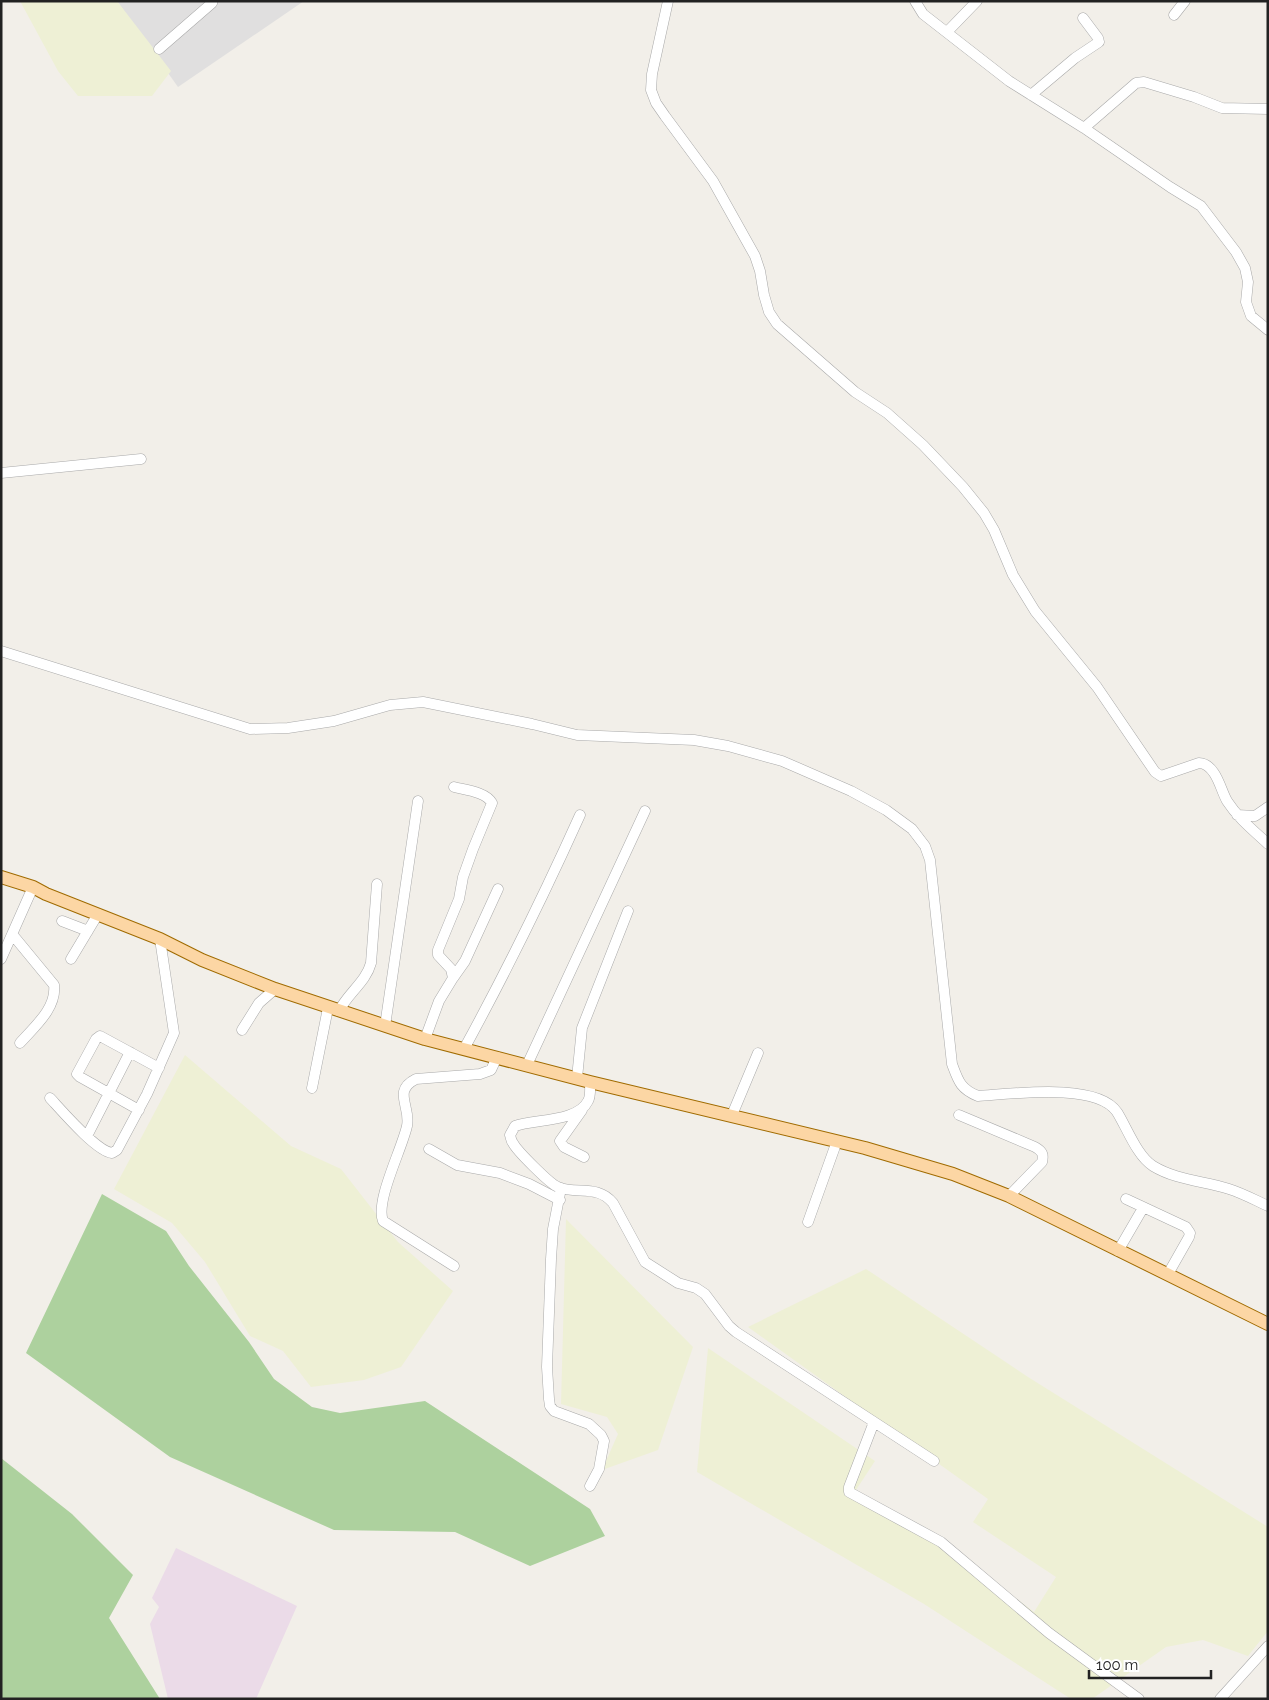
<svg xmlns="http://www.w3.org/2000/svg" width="1269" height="1700" font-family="Raleway,sans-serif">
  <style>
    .residential { fill: #e0dfdf }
    .industrial { fill: #ebdbe8 }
    .farmland { fill: #eef0d5 }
    .forest { fill: #add19e }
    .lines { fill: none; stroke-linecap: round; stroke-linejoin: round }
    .minor-casing { stroke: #a9a9a9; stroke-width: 11 }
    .major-casing { stroke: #a06b00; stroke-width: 14 }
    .minor { stroke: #fff; stroke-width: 10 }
    .major { stroke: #fcd6a4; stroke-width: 12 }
  </style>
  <rect width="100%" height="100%" fill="#f2efe9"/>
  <path class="residential" d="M117 1H304L178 87Z"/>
  <path class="industrial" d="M176 1548 297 1606 256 1699H168L150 1624 159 1607 152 1598Z"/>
  <path class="farmland" d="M20 1H117L171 71 152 96H78L58 71Z
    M185 1055 291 1146 341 1169 398 1242 453 1291 401 1367 364 1380 311 1387 283 1351 250 1336 205 1262 172 1223 114 1189Z
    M566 1219 693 1347 658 1450 602 1470 618 1434 607 1417 561 1404Z
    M866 1269 1028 1377 1268 1527V1631L1248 1656 1203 1640 1166 1647 1092 1699H1071L924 1604 697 1472 708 1348 875 1461 854 1493 946 1545 1034 1612 1056 1577 973 1522 988 1499 748 1327Z"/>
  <path class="forest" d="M102 1194 166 1231 189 1266 249 1342 274 1379 312 1407 340 1413 425 1401 590 1509 605 1536 530 1566 455 1532 334 1530 170 1457 26 1353Z
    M1 1458 72 1514 133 1575 109 1618 160 1699H1Z"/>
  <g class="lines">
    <g class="minor-casing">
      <path id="minor" d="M668 1 652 74 651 90 656 103 665 116 713 181 755 256 760 271 764 295 769 312 777 324 855 392 887 413 923 445 963 487 984 513 994 530 1013 575 1035 611 1097 687 1155 772 1161 776 1199 763C1206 763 1210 767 1214 773 1220 782 1222 792 1227 801 1238 818 1253 830 1268 844
        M915 1 923 14 1009 81 1084 128 1170 187 1201 206 1236 252 1245 268 1248 282 1246 302 1251 316 1268 330
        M1174 15 1185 1
        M947 32 977 1
        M159 49 212 3 211 1
        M1031 95 1075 58 1099 42 1098 38 1083 18
        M1084 128 1136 83 1144 82 1194 97 1222 108 1268 109
        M1 473 141 459
        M1 651 250 729 288 728 334 721 390 705 423 702 532 724 577 735 694 740 728 746 782 761 851 791 886 810 912 829 925 846 930 860 952 1064C958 1080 960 1089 978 1096 1011 1094 1097 1082 1117 1112 1127 1128 1137 1156 1153 1166 1176 1180 1203 1181 1229 1189 1242 1193 1255 1200 1268 1206
        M1237 815 1255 816 1268 807
        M62 921 88 931
        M12 934 54 985C57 1008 34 1027 20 1043
        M1 959 33 887
        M71 959 98 914
        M453 978 465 961 498 889
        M339 1011C348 993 366 982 371 963L377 884
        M385 1026 418 801
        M242 1030 259 1003 275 989
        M425 1039 439 1001 453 978 451 969 438 955V950L459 899 463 877 473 849 492 803C486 792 466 790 454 787
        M464 1049C506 972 544 895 580 815
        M527 1065 645 811
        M577 1078 582 1028 628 911
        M590 1082C590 1088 591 1096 588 1101 578 1122 534 1119 515 1126L510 1135C511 1138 511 1141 513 1143 517 1151 550 1184 558 1187 577 1195 597 1184 613 1203L645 1262 678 1283 696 1288 705 1294 729 1326 736 1332 934 1461
        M312 1088 328 1008
        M50 1098C62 1111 96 1151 112 1153L117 1150 147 1094 174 1033 160 939
        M139 1110 80 1077 77 1074 96 1039 100 1036 159 1068
        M582 1110 560 1141 564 1147 584 1157
        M732 1115 758 1053
        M959 1115 1035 1147C1042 1151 1044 1154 1042 1162L1009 1196
        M87 1136 130 1052
        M429 1149 457 1165 500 1173 529 1184 560 1200
        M561 1188 553 1229 551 1259 547 1367 549 1399 550 1406 554 1411 589 1424 601 1435 604 1441 599 1469 590 1486
        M1126 1199 1186 1227 1190 1233 1189 1237 1168 1274
        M808 1222 837 1141
        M1118 1251 1143 1208
        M454 1266 383 1221C375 1201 402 1149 407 1126 411 1106 392 1091 416 1079L480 1074 491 1070 497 1057
        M874 1422 849 1487V1492L941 1542 1049 1633 1139 1699
        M1220 1699 1268 1646"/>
    </g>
    <g class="major-casing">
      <path id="major" d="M1 877 33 887 46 894 160 939 202 960 275 989 425 1039 590 1082 865 1148 953 1174 1009 1196 1268 1324"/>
    </g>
    <use href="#minor" class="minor"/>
    <use href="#major" class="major"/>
  </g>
  <rect width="1269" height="1700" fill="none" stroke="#222222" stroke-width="5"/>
  <path d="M1089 1670v8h122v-8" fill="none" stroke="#222222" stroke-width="2.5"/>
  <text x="1096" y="1670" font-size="15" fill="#222222" stroke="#ffffff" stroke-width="4" paint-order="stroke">100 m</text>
</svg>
